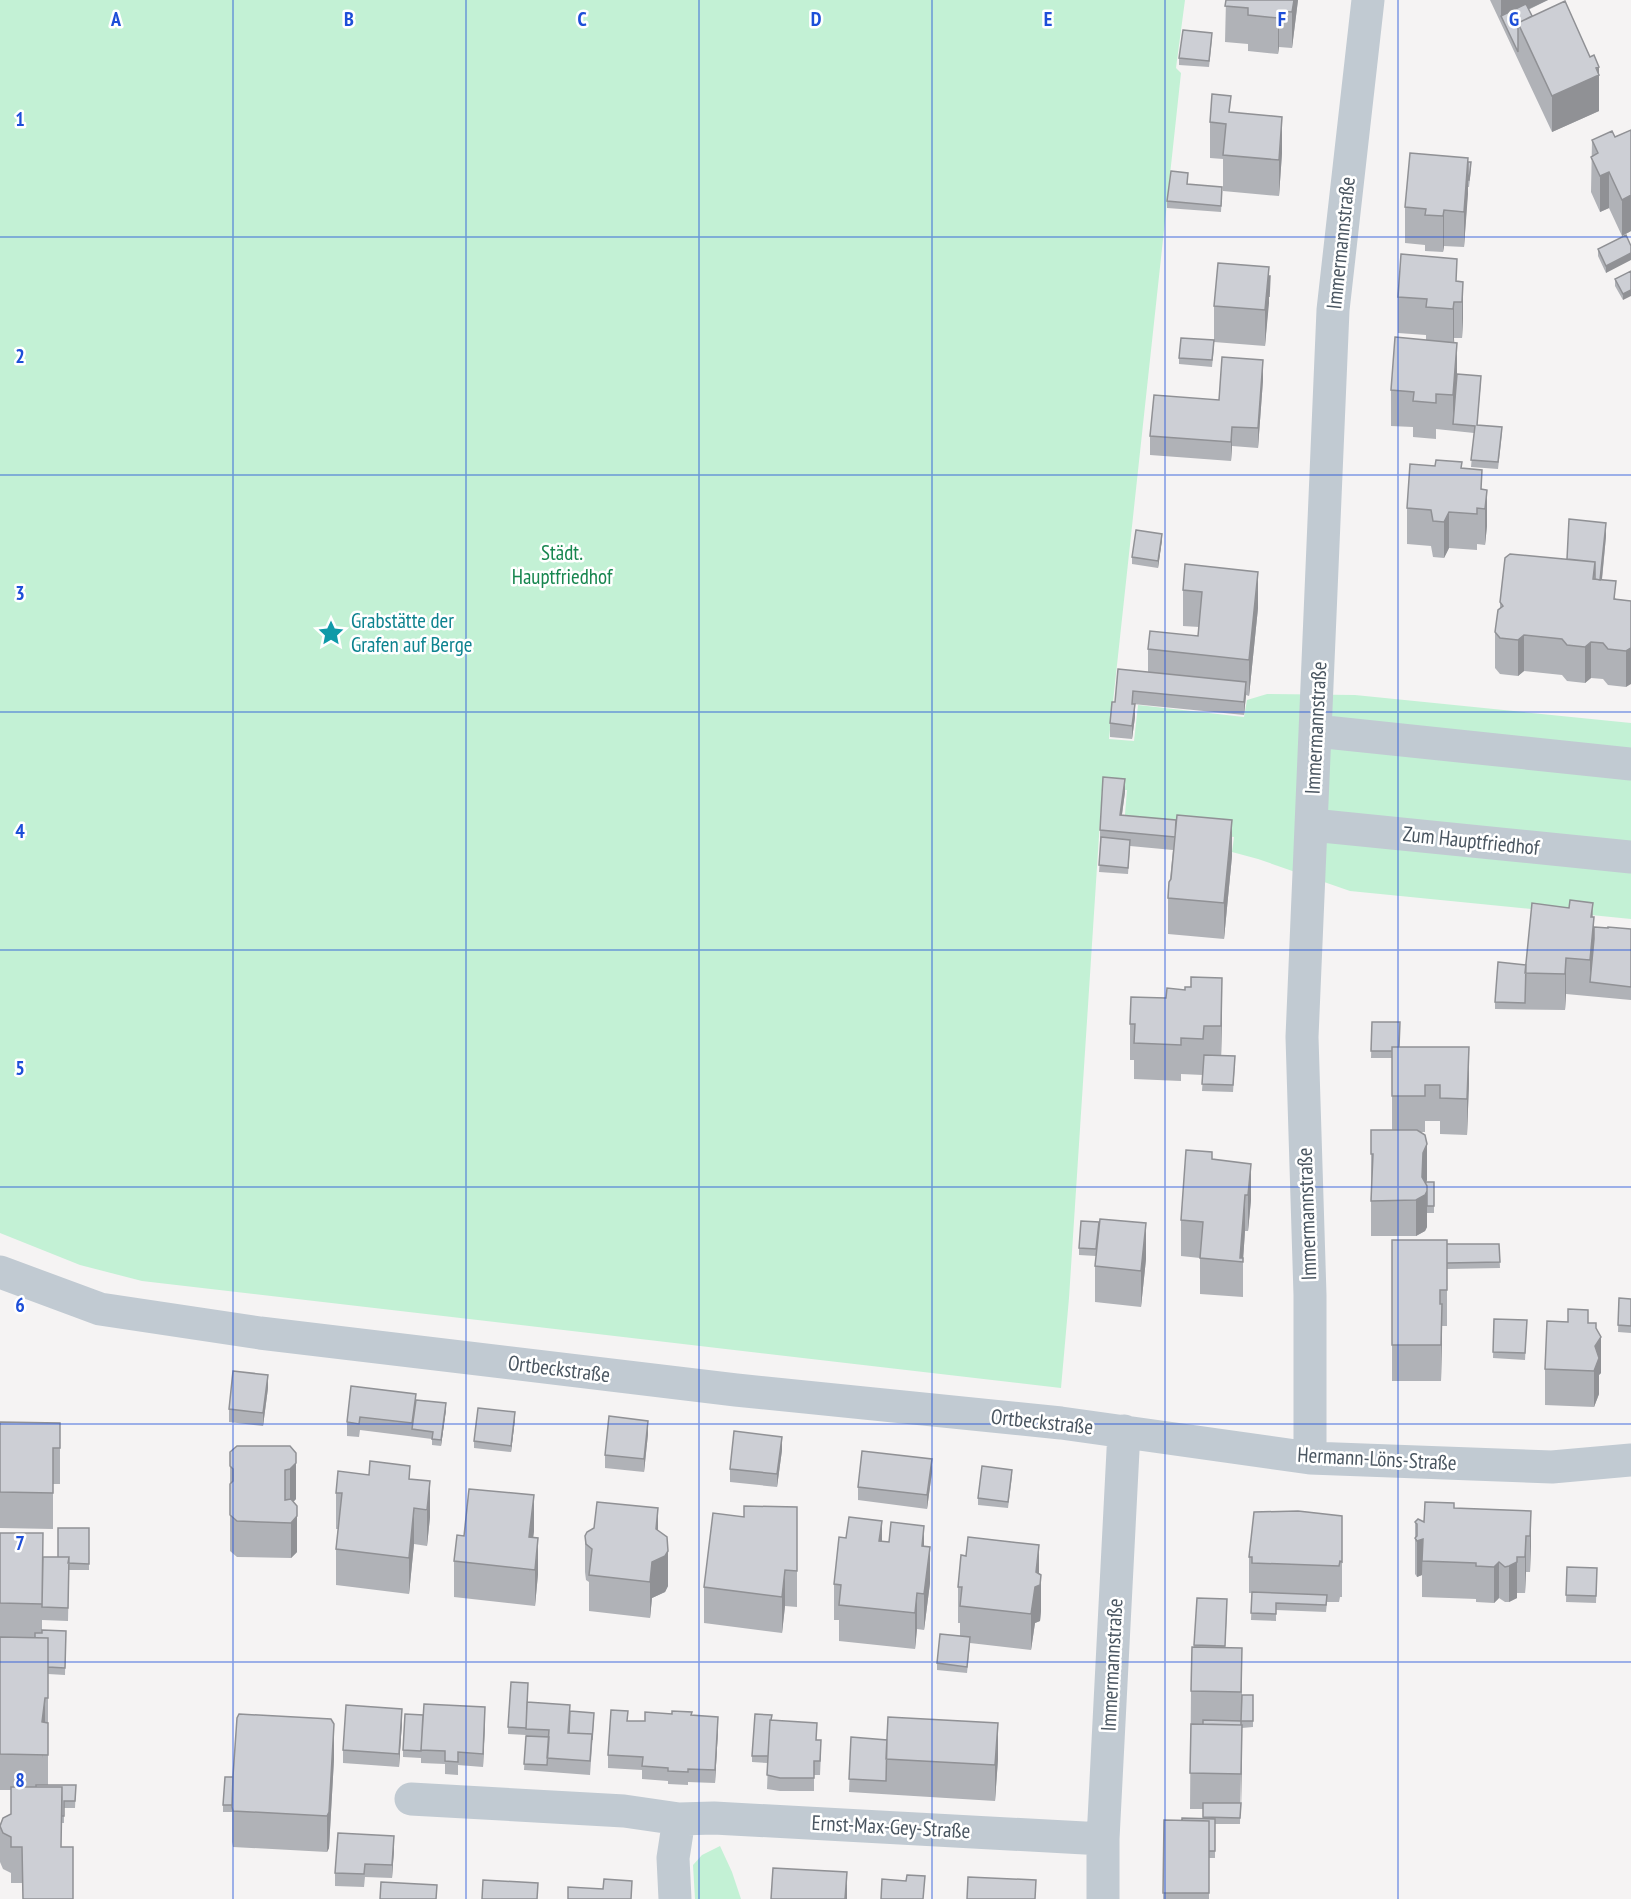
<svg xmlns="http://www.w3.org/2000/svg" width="1631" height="1899" font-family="'PT Sans Narrow',sans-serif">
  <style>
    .green { fill: #c3f1d5 }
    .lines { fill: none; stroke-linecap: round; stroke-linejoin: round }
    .minor { stroke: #c1cad2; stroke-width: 33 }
    .wall { fill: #b0b2b7 }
    .shaded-wall { fill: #909195 }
    .building { fill: #cdcfd5; stroke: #909195; stroke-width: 1.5 }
    .grid { fill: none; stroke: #1d4ed8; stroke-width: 1.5; stroke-opacity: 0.55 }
    .labels { text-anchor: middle; stroke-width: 5; stroke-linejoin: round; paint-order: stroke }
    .street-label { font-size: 21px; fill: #4a5661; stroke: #fff }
    .park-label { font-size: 21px; fill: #17864f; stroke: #fff }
    .culture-label { font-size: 21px; fill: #0d838f; stroke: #fff; text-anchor: start }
    .grid-label { font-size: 20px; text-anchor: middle; font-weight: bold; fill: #1d4ed8; stroke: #fff; stroke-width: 5; stroke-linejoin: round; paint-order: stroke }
  </style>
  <rect width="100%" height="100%" fill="#f5f3f3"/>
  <path class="green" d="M0 0H1185L1176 68 1181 73 1109 739 1134 741 1138 705 1244 717 1247 700 1267 694 1355 695 1631 723V919L1350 891 1258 859 1232 852 1234 837 1124 826 1127 790H1102L1069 1298 1061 1388 142 1281 80 1265 0 1233Z
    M720 1846 732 1872 741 1899H695L693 1865 702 1855Z"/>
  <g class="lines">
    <path class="minor" d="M1316 731 1631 764
      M1312 825 1631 857
      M0 1272 100 1309 260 1333 736 1390 1061 1423 1310 1458 1552 1467 1631 1460
      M1310 1458V1295L1302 1037 1333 310 1368 0
      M411 1799 624 1811 679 1819
      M675 1899 673 1858 679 1819 714 1818 1103 1839
      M1103 1899V1839L1124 1431"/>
  </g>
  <path class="wall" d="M1226 0H1298L1292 48 1279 47 1278 54 1248 51V44L1225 42Z
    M1490 0H1548L1528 10 1532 16 1590 57 1599 73V111L1552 132Z
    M1212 39 1209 67 1179 65V58Z
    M1231 112 1282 153 1279 196 1223 191V159L1210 158V122Z
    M1631 130V233V231L1622 236 1609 208 1600 212 1591 192 1592 140 1615 137Z
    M1468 162 1471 169 1469 187H1468L1464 247 1444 246 1443 252 1425 251V245L1405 243V207Z
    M1222 194 1221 212 1167 208V201Z
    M1626 235 1606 273 1598 256V249Z
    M1631 271 1623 300 1615 286V279Z
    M1269 276 1270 283 1265 346 1214 342V306Z
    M1457 281 1463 282V318L1462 338H1454L1457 374 1481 382 1477 425 1502 433 1498 469 1471 467 1474 433 1436 429V439L1413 437V427L1391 426V390L1426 340V335L1398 333V297Z
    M1214 347 1212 367 1179 364V358Z
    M1263 380 1258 448 1232 446 1231 461 1150 455V436L1219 400Z
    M1462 468 1482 489 1487 490V526L1485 545 1477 544V550L1449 548 1444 558 1433 557 1431 546 1407 544V508Z
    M1606 536 1602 580 1616 599 1631 601 1626 687 1608 685 1603 679 1591 678 1585 683 1567 681 1562 675 1524 671 1518 676 1500 674 1495 668V632L1500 608V602L1567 559Z
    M1162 540 1158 568 1132 564V557Z
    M1185 564 1258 608 1249 696 1246 695 1244 715 1133 704 1135 717 1132 739 1110 737V723L1115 702 1148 672V649L1198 636 1199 627 1183 626V590Z
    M1125 792 1122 815 1232 856 1224 939 1168 934V898L1173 850 1130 846 1128 874 1099 872 1101 843H1100V830Z
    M1593 917 1594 927 1631 929V1000L1566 994 1565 1010 1495 1009V1002L1526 965Z
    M1222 1014 1221 1056 1235 1063 1233 1092 1202 1091 1203 1075 1181 1074V1081L1134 1079V1060H1130V1024Z
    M1372 1022 1399 1047 1469 1083 1467 1135 1440 1134V1121H1425V1132H1420L1427 1180 1426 1182H1434V1213H1427V1227L1425 1231 1416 1236H1371V1130H1392V1058H1371Z
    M1212 1159 1251 1164V1200L1248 1231H1245L1243 1260V1297L1200 1294V1258L1181 1256V1220Z
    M1099 1229 1096 1256 1079 1255V1248Z
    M1392 1240 1447 1244H1499L1500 1268 1447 1269V1326H1442L1441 1381H1392Z
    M1146 1259 1141 1307 1095 1302V1266Z
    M1619 1298 1631 1299V1333L1618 1332Z
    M1494 1319 1527 1320 1525 1360 1493 1358Z
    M1588 1323 1596 1328 1601 1373 1599 1375V1394L1594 1407 1545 1405V1369Z
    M351 1386 416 1400 446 1410 441 1446 432 1445V1439L360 1430 359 1437 347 1436V1422Z
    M268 1388 263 1426 229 1422V1409Z
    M515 1419 511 1452 474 1448V1441Z
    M0 1422 60 1423V1484H53V1529L0 1528Z
    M648 1434 644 1472 605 1468V1455Z
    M290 1446 296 1499 293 1502 297 1506V1552L291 1558 237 1557 230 1551V1452Z
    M782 1450 777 1487 730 1482V1469Z
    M932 1472 927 1509 858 1500V1487Z
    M1012 1476 1008 1508 978 1505V1498Z
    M410 1479 430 1517 427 1546 414 1544 409 1594 336 1585V1549L338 1529H336V1493Z
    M797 1507V1607L785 1606 782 1633 704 1623V1587L744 1517Z
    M1454 1508 1531 1511 1530 1572H1526L1525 1593H1517V1598L1509 1602H1505L1499 1598 1494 1603 1476 1602V1599L1422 1597V1575L1417 1577 1415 1574V1522H1424Z
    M1342 1516V1597H1340L1339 1602H1327L1326 1612 1276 1610V1621L1251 1620 1252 1593H1249V1557Z
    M89 1528V1570H69L68 1621 42 1620V1603V1630L66 1631 65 1675 48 1674V1785H76L75 1808H64V1823H62L22 1883H11V1873L3 1869 0 1862V1826L11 1814V1790H0V1533L43 1557H58Z
    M658 1530 668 1586 665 1592 652 1598 650 1618 589 1611V1582L586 1580 585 1572V1536Z
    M534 1531 533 1537 538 1574 535 1606 454 1597V1561L464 1536Z
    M882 1541 924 1546 930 1583 924 1630 917 1629 915 1649 839 1641V1620H834V1584Z
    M1567 1567 1597 1568 1596 1603 1566 1602Z
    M1039 1574 1041 1611 1040 1621 1035 1623 1031 1650 970 1643 967 1673 937 1670V1663L960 1636V1623H958V1587Z
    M1197 1598 1227 1612 1225 1648H1242V1695H1253V1727L1242 1728 1240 1824H1215V1858H1209V1899H1163L1164 1820H1182L1203 1819V1809H1190L1191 1691Z
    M527 1702 570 1711 594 1719 590 1775 524 1770 526 1735 508 1734V1727Z
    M692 1715 718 1730 715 1783 688 1782V1785L668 1784V1781L642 1779V1770L608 1768V1755L628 1721H645Z
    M772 1720 817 1740 821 1753 820 1775H814V1791H780L767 1789 768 1763 752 1762V1756Z
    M485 1721 483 1767 458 1765V1775L445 1774V1764L421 1763V1758L403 1757V1750Z
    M402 1722 399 1767 343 1763V1750Z
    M851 1737 998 1759 995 1801 849 1792Z
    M334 1759 329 1848 327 1852 233 1847 232 1842V1812H223V1805L233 1777Z
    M394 1849 392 1878 365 1877 364 1887 335 1886V1873Z"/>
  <path class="shaded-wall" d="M1294 0H1298L1292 48V12Z
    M1501 0H1548L1503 21 1501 16Z
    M1279 11V47L1278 54V18Z
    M1599 67V111L1552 132V96Z
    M1282 117V153L1279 196V160Z
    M1468 158V194L1464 247V212Z
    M1609 172V208L1600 212V176Z
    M1631 195V231L1622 236V200Z
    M1444 210V246L1443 252V216Z
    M1631 253V260L1606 273V266Z
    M1269 267V303L1265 346V310Z
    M1463 282V318L1462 338V302Z
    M1631 290V296L1623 300V294Z
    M1454 302V338L1453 345V309Z
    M1457 343V378L1453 424V395Z
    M1263 360V380L1258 448V428Z
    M1232 427V446L1231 461V442Z
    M1487 490V526L1485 545V509Z
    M1449 512V548L1444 558V522Z
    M1606 523V536L1600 598V584Z
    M1162 534V540L1158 568V561Z
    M1258 572V608L1249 696V660Z
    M1524 635V671L1518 676V640Z
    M1591 642V678L1585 683V647Z
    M1631 648V684L1626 687V651Z
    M1246 682V695L1244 715V702Z
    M1135 704V717L1132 739V726Z
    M1125 779V792L1120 828V815Z
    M1232 820V856L1224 939V903Z
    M1593 903V932L1594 917V953L1590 982V960Z
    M1566 958V994L1565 1010V974Z
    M1222 978V1014L1221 1062V1026Z
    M1469 1047V1083L1467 1135V1099Z
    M1427 1144V1180L1423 1189 1427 1186V1227L1425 1231 1416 1236V1200L1423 1153Z
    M1251 1164V1200L1248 1231V1195Z
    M1245 1195V1231L1243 1260V1297V1262L1240 1261Z
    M1146 1223V1259L1141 1307V1271Z
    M1442 1304V1340L1441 1381V1345Z
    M1601 1337V1373L1599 1375V1394L1594 1407V1371L1595 1346Z
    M268 1375V1388L263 1426V1413Z
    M446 1403V1410L441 1446V1440Z
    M515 1412V1419L511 1452V1446Z
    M648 1421V1434L644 1472V1459Z
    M782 1437V1450L777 1487V1474Z
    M932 1459V1472L927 1509V1495Z
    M296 1463V1499L290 1505V1469Z
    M430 1481V1517L427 1546V1510Z
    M534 1495V1531L529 1572V1537Z
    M414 1508V1544L409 1594V1558Z
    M658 1508V1544L668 1551V1586L665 1592 652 1598 650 1618V1582Z
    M1531 1511V1547L1530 1572V1536Z
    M297 1516V1552L291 1558V1523Z
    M882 1521V1557L879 1541Z
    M924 1526V1562L922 1546Z
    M1526 1536V1572L1525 1593V1557Z
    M538 1538V1574L535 1606V1570Z
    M1423 1539 1422 1575 1417 1577V1541Z
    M1039 1545V1581L1041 1575V1611L1040 1621 1035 1623 1031 1650V1614Z
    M930 1547V1583L924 1630V1594Z
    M1517 1557V1598L1509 1602V1566Z
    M1499 1562V1598L1494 1603V1567Z
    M785 1570V1606L782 1633V1597Z
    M917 1593V1629L915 1649V1613Z
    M45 1698V1734L42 1758V1722Z
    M485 1707V1721L483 1767V1754Z
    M402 1709V1722L399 1767V1754Z
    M718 1717V1730L715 1783V1770Z
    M998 1723V1759L995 1801V1765Z
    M334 1724V1759L329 1848 327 1852V1816Z
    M1242 1725V1761L1241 1810V1774Z
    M394 1836V1849L392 1878V1865Z
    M847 1872V1899H845Z"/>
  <path class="building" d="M1226 0H1294L1292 12 1279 11 1278 18 1248 15V8L1225 6Z
    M1565 1 1590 57 1594 55 1599 67 1596 68 1599 75 1552 96 1518 23Z
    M1526 4 1532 16 1518 23V52L1501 16Z
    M1183 30 1212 33 1209 61 1179 58Z
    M1212 94 1231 96 1229 112 1282 117 1279 160 1223 155 1226 124 1210 122Z
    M1631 130V197V195L1622 200 1609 172 1600 176 1591 157 1598 153 1592 140 1612 131 1615 137Z
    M1410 153 1468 158 1464 212 1444 210 1443 216 1425 215 1426 209 1405 207Z
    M1468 162H1471L1469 180H1468Z
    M1171 171 1188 173 1187 184 1222 187 1221 206 1167 201Z
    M1626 235 1631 246V253L1606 266 1598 249Z
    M1401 254 1457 259 1456 281 1463 282 1462 302H1454L1453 309 1426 307 1427 299 1398 297Z
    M1218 263 1269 267 1265 310 1214 306Z
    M1631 271V290L1623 294 1615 279Z
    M1269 276H1270L1269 297Z
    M1395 337 1457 343 1453 395 1436 394V403L1413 401 1414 392 1391 390Z
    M1181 338 1214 340 1212 360 1179 358Z
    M1222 357 1263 360 1258 428 1232 427 1231 442 1150 436 1154 395 1219 400Z
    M1457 374 1481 376 1477 425 1502 427 1498 462 1471 460 1475 426 1453 424Z
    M1436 460 1462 462 1461 468 1482 470 1481 489 1487 490 1485 509 1477 508V514L1449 512 1444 522 1433 521 1431 510 1407 508 1410 464 1435 466Z
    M1569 519 1606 523 1600 580 1595 579V562L1567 559Z
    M1136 530 1162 534 1158 561 1132 557Z
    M1510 554 1595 562 1593 579 1616 581 1614 599 1631 601V648L1626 651 1608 649 1603 643 1591 642 1585 647 1567 645 1562 639 1524 635 1518 640 1500 638 1495 632 1498 610 1503 606 1500 602 1505 558Z
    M1185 564 1258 572 1249 660 1148 649 1150 631 1198 636 1202 592 1183 590Z
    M1118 669 1246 682 1244 702 1133 691 1132 704H1135L1132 726 1110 723 1112 702H1115Z
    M1103 777 1125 779 1120 815 1176 820 1175 837 1100 830Z
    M1177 815 1232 820 1224 903 1168 898 1169 882 1171 879Z
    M1101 837 1130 840 1128 868 1099 865Z
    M1570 900 1593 903 1591 917H1594L1590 960 1566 958 1565 974 1525 973 1532 903 1569 908Z
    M1594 927 1608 928V927L1631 929V987L1590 982 1594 939Z
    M1498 962 1526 965 1525 1003 1495 1002Z
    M1191 977 1222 978 1221 1026H1204L1203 1039 1181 1038V1045L1134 1043 1135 1024H1130L1131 997 1166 998 1167 988 1185 990V987H1191Z
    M1372 1022H1400L1399 1047H1392V1051H1371Z
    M1392 1047H1469L1467 1099 1440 1098V1085H1425V1096H1392Z
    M1204 1055 1235 1056 1233 1085 1202 1084Z
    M1371 1130H1417L1425 1135 1427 1144 1423 1153 1422 1177 1427 1186V1191L1425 1195 1416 1200 1371 1201 1373 1154H1371Z
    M1186 1150 1212 1152V1159L1251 1164 1248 1195H1245L1240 1258H1243V1262L1200 1258 1203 1222 1181 1220Z
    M1425 1182H1434V1206H1427V1186Z
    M1100 1219 1146 1223 1141 1271 1095 1266Z
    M1081 1221 1099 1222 1096 1249 1079 1248Z
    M1392 1240H1447V1290H1440V1304H1442L1441 1345H1392Z
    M1447 1244H1499L1500 1262 1447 1263Z
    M1619 1298 1631 1299V1326L1618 1325Z
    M1568 1309 1588 1310V1323H1596V1328L1601 1337 1595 1346 1599 1358 1594 1371 1545 1369 1547 1321 1568 1322Z
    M1494 1319 1527 1320 1525 1353 1493 1352Z
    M233 1371 268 1375 263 1413 229 1409Z
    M351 1386 416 1394 412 1423 360 1417 359 1424 347 1422Z
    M416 1400 446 1403 441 1440 432 1439 433 1432 412 1429Z
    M478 1408 515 1412 511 1446 474 1441Z
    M609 1416 648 1421 644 1459 605 1455Z
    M0 1422 60 1423V1448H53V1493L0 1492Z
    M734 1431 782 1437 777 1474 730 1469Z
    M237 1446H290L296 1453V1463L290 1469 285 1470V1500L291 1499 297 1506V1516L291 1523 237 1521 230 1515V1484L233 1481V1469L230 1466V1452Z
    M862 1451 932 1459 927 1495 858 1487Z
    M370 1461 410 1466 409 1479 430 1481 427 1510 414 1508 409 1558 336 1549 342 1493H336L338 1471 369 1475Z
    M982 1466 1012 1470 1008 1502 978 1498Z
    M469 1489 534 1495 529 1537 538 1538 535 1570 454 1561 457 1535 464 1536Z
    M597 1502 658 1508 656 1529 667 1537 668 1551 665 1556 652 1562 650 1582 589 1575 592 1549 586 1544 585 1536 587 1532 594 1528Z
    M1425 1502 1454 1503V1508L1531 1511 1530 1536H1526L1525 1557H1517V1562L1509 1566 1505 1567 1499 1562 1494 1567 1476 1566V1563L1422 1561 1423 1539 1417 1541 1415 1538 1417 1536V1524L1415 1522 1418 1519 1424 1522Z
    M744 1506 797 1507V1571L785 1570 782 1597 704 1587 713 1513 744 1517Z
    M1298 1511 1342 1516V1562L1340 1561 1339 1566 1252 1563V1557H1249L1254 1512Z
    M849 1517 882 1521 879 1541 889 1542 891 1522 924 1526 922 1546 930 1547 924 1594 917 1593 915 1613 839 1605 841 1585 834 1584 839 1537 846 1538Z
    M58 1528H89V1564L68 1563 69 1557H58Z
    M0 1533H43L42 1604 0 1603Z
    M968 1537 1039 1545 1036 1572 1041 1575 1040 1585 1035 1587 1031 1614 960 1606 962 1587H958L961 1555 966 1556Z
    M43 1557H69L68 1608 42 1607Z
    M1567 1567 1597 1568 1596 1596 1566 1595Z
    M1252 1592 1327 1595 1326 1605 1276 1603V1614L1251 1613Z
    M1197 1598 1227 1599 1225 1646 1194 1645Z
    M42 1630 66 1631 65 1668 48 1667V1638H35V1633H42Z
    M940 1634 970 1637 967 1667 937 1663Z
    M0 1637 48 1638V1698H45L42 1722 48 1723V1755L0 1754Z
    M1192 1647 1242 1648 1241 1692 1191 1691Z
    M511 1682 528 1683 526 1728 508 1727Z
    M1242 1695H1253V1721H1241Z
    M527 1702 570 1705 568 1733 592 1734 590 1761 547 1758 549 1730 526 1729Z
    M424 1704 485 1707 483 1754 458 1752V1762L445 1761V1751L421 1750Z
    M346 1705 402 1709 399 1754 343 1750Z
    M611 1710 628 1711 627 1721H645V1712L672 1714V1711L692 1712 691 1715 718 1717 715 1770 688 1769V1772L668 1771V1768L642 1766 643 1757 608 1755Z
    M570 1711 594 1713 592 1740V1734L569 1733Z
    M239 1714 331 1719 334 1724 329 1812 327 1816 233 1811 232 1807 233 1776 237 1718Z
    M405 1714 423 1715 421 1751 403 1750Z
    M755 1714 772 1715 771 1720H770L768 1756H752Z
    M888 1717 998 1723 995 1765 886 1759Z
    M770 1720 817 1723 816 1740H821L820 1761H814V1778H780L767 1775Z
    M1203 1720 1241 1721V1725L1203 1724Z
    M1191 1724 1242 1725 1241 1774 1190 1773Z
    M526 1736 549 1737 547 1765 524 1764Z
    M851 1737 887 1740 886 1781 849 1779Z
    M225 1777H233L232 1805H223Z
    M36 1785H76L75 1801H64V1816H62V1787H36Z
    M11 1787H62L61 1847H73V1899H23L22 1847H11V1837L3 1833 0 1826 3 1818 11 1814Z
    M1203 1803H1241L1240 1818 1203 1817Z
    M1182 1818 1215 1819V1851H1209V1821L1182 1820Z
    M1164 1820 1209 1821V1893H1163Z
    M338 1833 394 1836 392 1865 365 1864 364 1874 335 1873Z
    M773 1868 847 1872 845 1899H771Z
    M907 1875 925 1876 923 1899H881L882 1879 906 1881Z
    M968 1877 1036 1880 1035 1899H967Z
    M604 1879 632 1881 631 1899H568V1887L603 1889Z
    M483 1880 538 1883 537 1899H482Z
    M381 1882 437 1885 436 1899H380Z"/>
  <path class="grid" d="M233 0V1899M466 0V1899M699 0V1899M932 0V1899M1165 0V1899M1398 0V1899M0 237H1631M0 475H1631M0 712H1631M0 950H1631M0 1187H1631M0 1424H1631M0 1662H1631"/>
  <defs>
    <g id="sight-bare" transform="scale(2.07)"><path d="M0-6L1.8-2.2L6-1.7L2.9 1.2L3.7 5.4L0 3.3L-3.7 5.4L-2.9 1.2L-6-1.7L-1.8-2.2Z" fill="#0f9aa8" stroke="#fff" stroke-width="2.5" paint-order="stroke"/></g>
  </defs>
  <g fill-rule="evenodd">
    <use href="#sight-bare" x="331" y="633"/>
  </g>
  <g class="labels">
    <g class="street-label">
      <text transform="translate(1341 243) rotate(-84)" y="7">Immermannstraße</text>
      <text transform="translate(1316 728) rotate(-87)" y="7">Immermannstraße</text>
      <text transform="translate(1471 841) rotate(6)" y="7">Zum Hauptfriedhof</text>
      <text transform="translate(1307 1214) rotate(-92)" y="7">Immermannstraße</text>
      <text transform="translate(559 1369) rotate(7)" y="7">Ortbeckstraße</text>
      <text transform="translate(1042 1422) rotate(6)" y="7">Ortbeckstraße</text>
      <text transform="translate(1377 1459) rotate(3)" y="7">Hermann-Löns-Straße</text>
      <text transform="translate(1112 1665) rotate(-87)" y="7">Immermannstraße</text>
      <text transform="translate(891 1827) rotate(3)" y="7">Ernst-Max-Gey-Straße</text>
    </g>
    <g class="park-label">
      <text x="562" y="560">Städt.<tspan x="562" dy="24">Hauptfriedhof</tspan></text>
    </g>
    <g class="culture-label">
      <text x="351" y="628">Grabstätte der<tspan x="351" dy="24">Grafen auf Berge</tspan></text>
    </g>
  </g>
  <g class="grid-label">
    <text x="116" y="26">A</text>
    <text x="349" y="26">B</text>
    <text x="582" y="26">C</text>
    <text x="816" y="26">D</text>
    <text x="1048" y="26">E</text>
    <text x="1282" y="26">F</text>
    <text x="1514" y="26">G</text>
    <text x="20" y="126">1</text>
    <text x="20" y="363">2</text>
    <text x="20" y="600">3</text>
    <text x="20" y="838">4</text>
    <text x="20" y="1075">5</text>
    <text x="20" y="1312">6</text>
    <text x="20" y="1550">7</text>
    <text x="20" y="1787">8</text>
  </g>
</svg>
